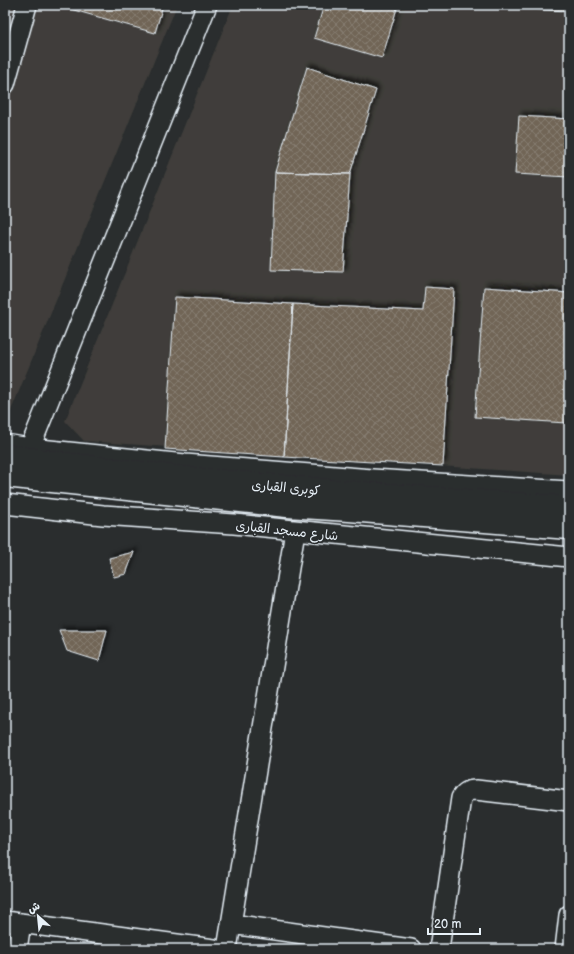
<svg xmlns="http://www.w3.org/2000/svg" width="574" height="954" font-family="'Balsamiq Sans','Playpen Sans Arabic',sans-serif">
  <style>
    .built { fill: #3f3e3a }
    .building { fill: url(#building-cross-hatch); stroke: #e8f1f8; filter: url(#shadow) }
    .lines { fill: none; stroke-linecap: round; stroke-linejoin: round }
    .minor-casing { stroke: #e8f1f8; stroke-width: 22 }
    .major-casing { stroke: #e8f1f8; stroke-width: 25 }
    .minor { stroke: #2a2d2e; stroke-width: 19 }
    .major { stroke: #2a2d2e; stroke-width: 22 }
    .labels { text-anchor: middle; stroke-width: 3; stroke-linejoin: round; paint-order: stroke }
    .street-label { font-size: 13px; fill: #e8f1f8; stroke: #2a2d2e }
  </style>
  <defs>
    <pattern id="building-cross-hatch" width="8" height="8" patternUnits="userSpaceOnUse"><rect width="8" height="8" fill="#716557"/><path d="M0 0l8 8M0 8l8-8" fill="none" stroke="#857c70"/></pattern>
    <filter id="shadow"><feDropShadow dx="3.5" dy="-3.5" stdDeviation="2" flood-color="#0009"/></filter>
  </defs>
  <rect width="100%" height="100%" fill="#2a2d2e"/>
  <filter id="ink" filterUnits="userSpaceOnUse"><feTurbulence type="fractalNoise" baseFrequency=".025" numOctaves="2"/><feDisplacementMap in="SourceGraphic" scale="8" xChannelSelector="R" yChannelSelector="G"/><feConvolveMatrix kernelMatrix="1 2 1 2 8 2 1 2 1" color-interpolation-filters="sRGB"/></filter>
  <g filter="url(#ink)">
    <path class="built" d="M5 5H177L10 413 5 415Z
      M233 5H569V475L84 441 65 421Z"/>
    <path class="building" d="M56 5H163L155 33Z
      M324 5H398L382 58 314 38Z
      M526 5H569V11L526 9Z
      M307 67 376 90 350 174 275 172Z
      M519 116 569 119V177L515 174Z
      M275 172 350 174 343 272 271 270Z
      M425 287 454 289 443 466 284 457 293 304 423 311Z
      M484 287 569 293V382L566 423 475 417Z
      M175 297 293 304 284 457 165 449Z
      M134 552 126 574 114 577 109 558Z
      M59 630H107L99 661 67 651Z"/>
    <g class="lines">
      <g class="minor-casing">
        <path id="minor" d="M5 84 27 5
          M5 444 30 448 185 464 372 479 569 491
          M30 448 207 5
          M5 504 103 515 234 524 569 557
          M5 921 214 949
          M231 924 411 949
          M17 949 21 923
          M227 949 295 531
          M439 949 461 798C465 792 468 790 476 790L569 801
          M565 949 569 915"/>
      </g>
      <g class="major-casing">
        <path id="major" d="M5 455 62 463 190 478 353 492 569 507
          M5 476 287 506 349 510 569 528"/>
      </g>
      <use href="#minor" class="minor"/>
      <use href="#major" class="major"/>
    </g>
  </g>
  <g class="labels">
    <g class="street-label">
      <text transform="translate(286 487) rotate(5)" y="5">كوبرى القبارى</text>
      <text transform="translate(287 530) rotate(6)" y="5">شارع مسجد القبارى</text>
    </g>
  </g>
  <rect width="574" height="954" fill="none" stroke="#2a2d2e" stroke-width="20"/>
  <rect x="10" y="10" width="554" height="934" fill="none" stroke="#e8f1f8" stroke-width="1.5" filter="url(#ink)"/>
  <g transform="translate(38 916) rotate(333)" stroke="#2a2d2e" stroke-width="3" paint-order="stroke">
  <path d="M0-3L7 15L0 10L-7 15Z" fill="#e8f1f8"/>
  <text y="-6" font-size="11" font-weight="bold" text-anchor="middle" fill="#e8f1f8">ش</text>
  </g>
  <path d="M428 928v6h52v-6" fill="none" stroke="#e8f1f8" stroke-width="2"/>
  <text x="434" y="928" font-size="12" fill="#e8f1f8" stroke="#2a2d2e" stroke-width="3" paint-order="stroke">20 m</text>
</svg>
